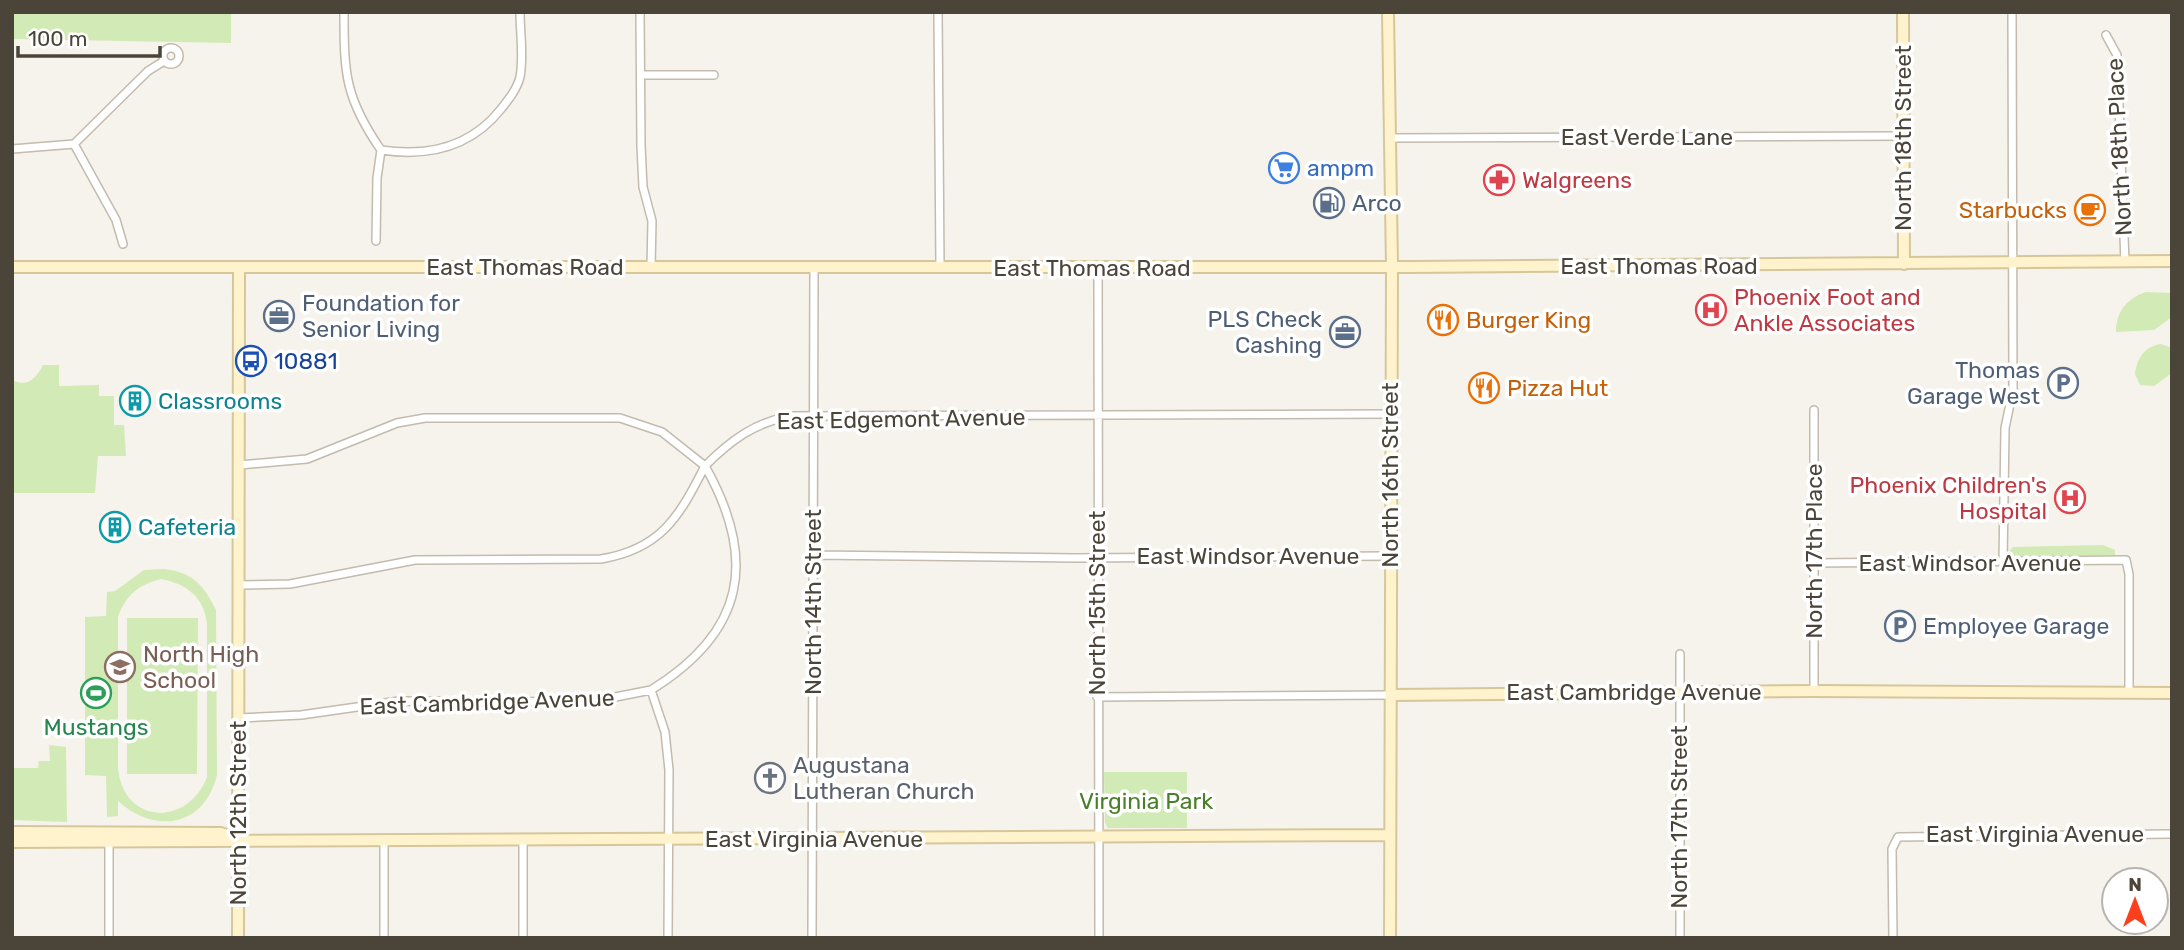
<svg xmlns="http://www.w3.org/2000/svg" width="2184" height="950" font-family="Rubik,sans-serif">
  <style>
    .green { fill: #d2eab5; fill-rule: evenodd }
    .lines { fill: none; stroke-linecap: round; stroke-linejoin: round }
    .street-casing { stroke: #c2bbae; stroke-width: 10 }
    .secondary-casing { stroke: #d6c79b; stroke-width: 14 }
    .street { stroke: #fff; stroke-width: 7 }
    .secondary { stroke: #fff3cd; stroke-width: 10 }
    .labels { text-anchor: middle; stroke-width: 7; stroke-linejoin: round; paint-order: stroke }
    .street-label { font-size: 23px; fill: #4b4439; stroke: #fff }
    .shop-label { font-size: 23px; fill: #366cbe; stroke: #fff; text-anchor: start }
    .health-label { font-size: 23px; fill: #be3a42; stroke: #fff; text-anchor: start }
    .service-label { font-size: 23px; fill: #4e5e75; stroke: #fff; text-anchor: start }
    .food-label { font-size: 23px; fill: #c56008; stroke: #fff; text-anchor: start }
    .transit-label { font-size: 23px; fill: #164399; stroke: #fff; text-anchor: start }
    .culture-label { font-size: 23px; fill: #0d838f; stroke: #fff; text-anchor: start }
    .education-label { font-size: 23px; fill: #785e54; stroke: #fff; text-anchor: start }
    .leisure-label { font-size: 23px; fill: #27864d; stroke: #fff }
    .worship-label { font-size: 23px; fill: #5b616d; stroke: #fff; text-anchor: start }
    .park-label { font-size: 23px; fill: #4a7f2a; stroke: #fff }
  </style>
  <rect width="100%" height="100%" fill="#f6f3ec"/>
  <path class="green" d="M12 12H231V43L12 39Z
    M2146 292 2172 293V317L2154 330 2116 332C2116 312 2127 298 2146 292Z
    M2161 344 2172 348V373L2154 386 2140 385 2135 374C2137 358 2145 346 2161 344Z
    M43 365H59V386L99 385V396H114V425H124L126 456H98L95 493H12V380C28 388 36 378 43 365Z
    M2103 545 2115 550V555L2014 557 2009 551 2013 547Z
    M164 569C192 572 204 585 216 610L217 775C204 828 154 834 118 801V816L107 817 106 776 85 775V617L106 616 107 592 115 591 144 570ZM161 579C187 584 204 597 207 624V777C187 828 123 824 118 768V617C126 595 138 585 161 579Z
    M127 618H198L197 774H127Z
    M49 745 66 747 67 822 12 820V768H38L39 761H50Z
    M1104 772H1187V828H1108L1105 823Z"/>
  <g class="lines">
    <g class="street-casing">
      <path id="street" d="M344 12C344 74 345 98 381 150
        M640 12 641 146 643 187 652 221 651 267
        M938 12 940 267
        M2106 35 2117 55 2125 262
        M163 56a8 8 0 1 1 16 0a8 8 0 1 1-16 0Z
        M641 75H714
        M1390 138 1903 136
        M74 144 116 220 123 244
        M12 149 74 144 148 71 164 61
        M381 150C428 157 471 147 501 109 509 99 517 89 520 77 524 56 520 33 520 12
        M376 241 377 178 381 150
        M1098 267 1099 938
        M1814 410V691
        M239 465 307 459 397 423 425 418H620L662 432 705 466C731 440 754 423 790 416L1391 414
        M813 555 1075 558 1389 556
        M1813 563 2126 560 2129 574V693
        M2003 563 2005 428 2013 390 2012 12
        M239 585 290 584 415 560 601 559C661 549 679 517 705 466
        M1680 654V938
        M1097 697 1391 695
        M238 718 301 715 399 701 590 702 651 690
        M384 839V938
        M109 938V842
        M523 938V840
        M668 938 669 770 665 732 651 690C745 632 758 560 705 466
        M812 938 814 267
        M1893 938 1892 849 1898 837 2172 834"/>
    </g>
    <g class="secondary-casing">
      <path id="secondary" d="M1388 12 1392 267 1390 938
        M1903 12 1904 264
        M12 267H1412L2172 261
        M1391 695 1814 691 2172 693
        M12 832 221 833 235 838
        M12 842 1390 835
        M238 938 239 267"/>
    </g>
    <use href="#street" class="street"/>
    <use href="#secondary" class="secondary"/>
  </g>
  <defs>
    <g id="supermarket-ring" transform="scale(1.575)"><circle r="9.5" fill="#fff" stroke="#3f7fe0" stroke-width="1.5"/><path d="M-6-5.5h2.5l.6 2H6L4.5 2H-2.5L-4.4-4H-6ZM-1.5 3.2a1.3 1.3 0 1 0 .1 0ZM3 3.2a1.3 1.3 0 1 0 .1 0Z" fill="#3f7fe0"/></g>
    <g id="pharmacy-ring" transform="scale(1.575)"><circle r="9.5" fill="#fff" stroke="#e0444e" stroke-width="1.5"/><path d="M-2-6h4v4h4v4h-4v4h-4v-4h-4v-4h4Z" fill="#e0444e"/></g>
    <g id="fuel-ring" transform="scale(1.575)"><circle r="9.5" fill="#fff" stroke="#5c6f8a" stroke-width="1.5"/><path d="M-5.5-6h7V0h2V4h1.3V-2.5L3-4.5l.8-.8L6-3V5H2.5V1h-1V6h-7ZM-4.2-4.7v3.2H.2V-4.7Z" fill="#5c6f8a"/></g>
    <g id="cafe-ring" transform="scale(1.575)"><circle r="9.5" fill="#fff" stroke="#e8710a" stroke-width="1.5"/><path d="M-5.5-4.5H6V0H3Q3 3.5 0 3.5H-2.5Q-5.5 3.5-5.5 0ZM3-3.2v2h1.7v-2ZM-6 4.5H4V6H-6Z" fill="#e8710a"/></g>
    <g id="hospital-ring" transform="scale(1.575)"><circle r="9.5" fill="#fff" stroke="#e0444e" stroke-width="1.5"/><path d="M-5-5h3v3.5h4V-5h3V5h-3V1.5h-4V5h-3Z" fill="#e0444e"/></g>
    <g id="office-ring" transform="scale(1.575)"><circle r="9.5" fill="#fff" stroke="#5c6f8a" stroke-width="1.5"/><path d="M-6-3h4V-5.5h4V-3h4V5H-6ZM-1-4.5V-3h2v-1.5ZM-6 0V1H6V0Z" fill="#5c6f8a"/></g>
    <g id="restaurant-ring" transform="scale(1.575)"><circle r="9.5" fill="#fff" stroke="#e8710a" stroke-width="1.5"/><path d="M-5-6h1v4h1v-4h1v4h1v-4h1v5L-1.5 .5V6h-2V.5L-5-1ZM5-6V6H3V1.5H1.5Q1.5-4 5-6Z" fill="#e8710a"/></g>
    <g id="bus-ring" transform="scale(1.575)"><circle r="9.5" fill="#fff" stroke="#1a4fb4" stroke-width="1.5"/><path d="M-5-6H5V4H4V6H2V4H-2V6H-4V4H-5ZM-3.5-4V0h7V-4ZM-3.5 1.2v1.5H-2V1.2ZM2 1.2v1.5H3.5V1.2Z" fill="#1a4fb4"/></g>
    <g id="parking-ring" transform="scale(1.575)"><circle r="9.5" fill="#fff" stroke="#5c6f8a" stroke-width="1.5"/><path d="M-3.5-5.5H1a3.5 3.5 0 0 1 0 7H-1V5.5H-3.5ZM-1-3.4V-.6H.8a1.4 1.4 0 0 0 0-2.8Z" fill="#5c6f8a"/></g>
    <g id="building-ring" transform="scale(1.575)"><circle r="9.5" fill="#fff" stroke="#0f9aa8" stroke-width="1.5"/><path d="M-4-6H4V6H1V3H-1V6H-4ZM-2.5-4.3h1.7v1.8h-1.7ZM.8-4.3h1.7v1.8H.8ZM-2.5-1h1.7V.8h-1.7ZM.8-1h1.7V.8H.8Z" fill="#0f9aa8"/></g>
    <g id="school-ring" transform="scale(1.575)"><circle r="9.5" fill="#fff" stroke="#8d6e63" stroke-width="1.5"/><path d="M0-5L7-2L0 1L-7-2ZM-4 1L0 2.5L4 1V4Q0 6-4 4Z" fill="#8d6e63"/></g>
    <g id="stadium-ring" transform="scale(1.575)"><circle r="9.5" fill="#fff" stroke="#2e9e5b" stroke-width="1.5"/><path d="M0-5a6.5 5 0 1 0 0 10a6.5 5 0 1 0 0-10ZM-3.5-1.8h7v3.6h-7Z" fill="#2e9e5b"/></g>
    <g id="church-ring" transform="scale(1.575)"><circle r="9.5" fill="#fff" stroke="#6b7280" stroke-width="1.5"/><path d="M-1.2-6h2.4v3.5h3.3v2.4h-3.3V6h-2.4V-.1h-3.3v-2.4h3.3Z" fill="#6b7280"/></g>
  </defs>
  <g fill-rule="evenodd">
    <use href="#supermarket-ring" x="1284" y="168"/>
    <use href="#pharmacy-ring" x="1499" y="180"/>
    <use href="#fuel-ring" x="1329" y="203"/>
    <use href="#cafe-ring" x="2090" y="210"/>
    <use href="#hospital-ring" x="1711" y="310"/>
    <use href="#office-ring" x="279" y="316"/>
    <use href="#restaurant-ring" x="1443" y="320"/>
    <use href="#office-ring" x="1345" y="332"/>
    <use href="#bus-ring" x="251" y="361"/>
    <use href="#parking-ring" x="2063" y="383"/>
    <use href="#restaurant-ring" x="1484" y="388"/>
    <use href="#building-ring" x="135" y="401"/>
    <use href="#hospital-ring" x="2070" y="498"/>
    <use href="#building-ring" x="115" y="527"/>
    <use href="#parking-ring" x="1900" y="626"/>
    <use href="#school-ring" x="120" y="667"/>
    <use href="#stadium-ring" x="96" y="693"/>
    <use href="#church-ring" x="770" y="778"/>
  </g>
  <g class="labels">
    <g class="street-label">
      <text x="1647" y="145">East Verde Lane</text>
      <text transform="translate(1903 138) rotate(-90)" y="8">North 18th Street</text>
      <text transform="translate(2119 147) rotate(-93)" y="8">North 18th Place</text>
      <text x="1659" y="274">East Thomas Road</text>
      <text x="525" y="275">East Thomas Road</text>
      <text x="1092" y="276">East Thomas Road</text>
      <text transform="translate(901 419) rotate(-1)" y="8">East Edgemont Avenue</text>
      <text transform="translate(1390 475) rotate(-90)" y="8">North 16th Street</text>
      <text transform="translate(1814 551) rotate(-90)" y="8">North 17th Place</text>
      <text x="1248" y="564">East Windsor Avenue</text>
      <text x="1970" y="571">East Windsor Avenue</text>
      <text transform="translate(813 602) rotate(-90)" y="8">North 14th Street</text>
      <text transform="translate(1097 603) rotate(-90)" y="8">North 15th Street</text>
      <text x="1634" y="700">East Cambridge Avenue</text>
      <text transform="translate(487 702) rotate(-2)" y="8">East Cambridge Avenue</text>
      <text transform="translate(238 813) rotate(-90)" y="8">North 12th Street</text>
      <text transform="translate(1679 817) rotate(-90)" y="8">North 17th Street</text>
      <text x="2035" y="842">East Virginia Avenue</text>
      <text x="814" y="847">East Virginia Avenue</text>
    </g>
    <g class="shop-label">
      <text x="1307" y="176">ampm</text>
    </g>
    <g class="health-label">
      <text x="1522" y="188">Walgreens</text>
      <text x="1734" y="305">Phoenix Foot and<tspan x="1734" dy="26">Ankle Associates</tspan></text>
      <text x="2047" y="493" text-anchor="end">Phoenix Children's<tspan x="2047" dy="26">Hospital</tspan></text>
    </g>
    <g class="service-label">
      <text x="1352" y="211">Arco</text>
      <text x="302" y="311">Foundation for<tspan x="302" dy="26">Senior Living</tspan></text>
      <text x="1322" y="327" text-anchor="end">PLS Check<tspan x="1322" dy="26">Cashing</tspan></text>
      <text x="2040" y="378" text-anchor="end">Thomas<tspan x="2040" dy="26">Garage West</tspan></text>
      <text x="1923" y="634">Employee Garage</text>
    </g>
    <g class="food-label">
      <text x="2067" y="218" text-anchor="end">Starbucks</text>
      <text x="1466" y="328">Burger King</text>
      <text x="1507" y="396">Pizza Hut</text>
    </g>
    <g class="transit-label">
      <text x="274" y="369">10881</text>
    </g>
    <g class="culture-label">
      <text x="158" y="409">Classrooms</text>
      <text x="138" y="535">Cafeteria</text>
    </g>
    <g class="education-label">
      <text x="143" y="662">North High<tspan x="143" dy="26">School</tspan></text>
    </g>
    <g class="leisure-label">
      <text x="96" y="735">Mustangs</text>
    </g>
    <g class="worship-label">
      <text x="793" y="773">Augustana<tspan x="793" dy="26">Lutheran Church</tspan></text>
    </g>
    <g class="park-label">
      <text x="1146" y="809">Virginia Park</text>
    </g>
  </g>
  <rect width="2184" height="950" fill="none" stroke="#4b4439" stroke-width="28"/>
  <g transform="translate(2135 901)"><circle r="33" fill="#ffffff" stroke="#b7b4b0" stroke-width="2"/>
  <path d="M0-5L12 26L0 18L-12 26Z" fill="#fc3f1d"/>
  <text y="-10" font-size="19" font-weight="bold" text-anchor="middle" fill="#4b4439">N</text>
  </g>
  <path d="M18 46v10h142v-10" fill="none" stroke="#4b4439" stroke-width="3.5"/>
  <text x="28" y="46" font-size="21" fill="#4b4439" stroke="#ffffff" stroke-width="5" paint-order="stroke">100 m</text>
</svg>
